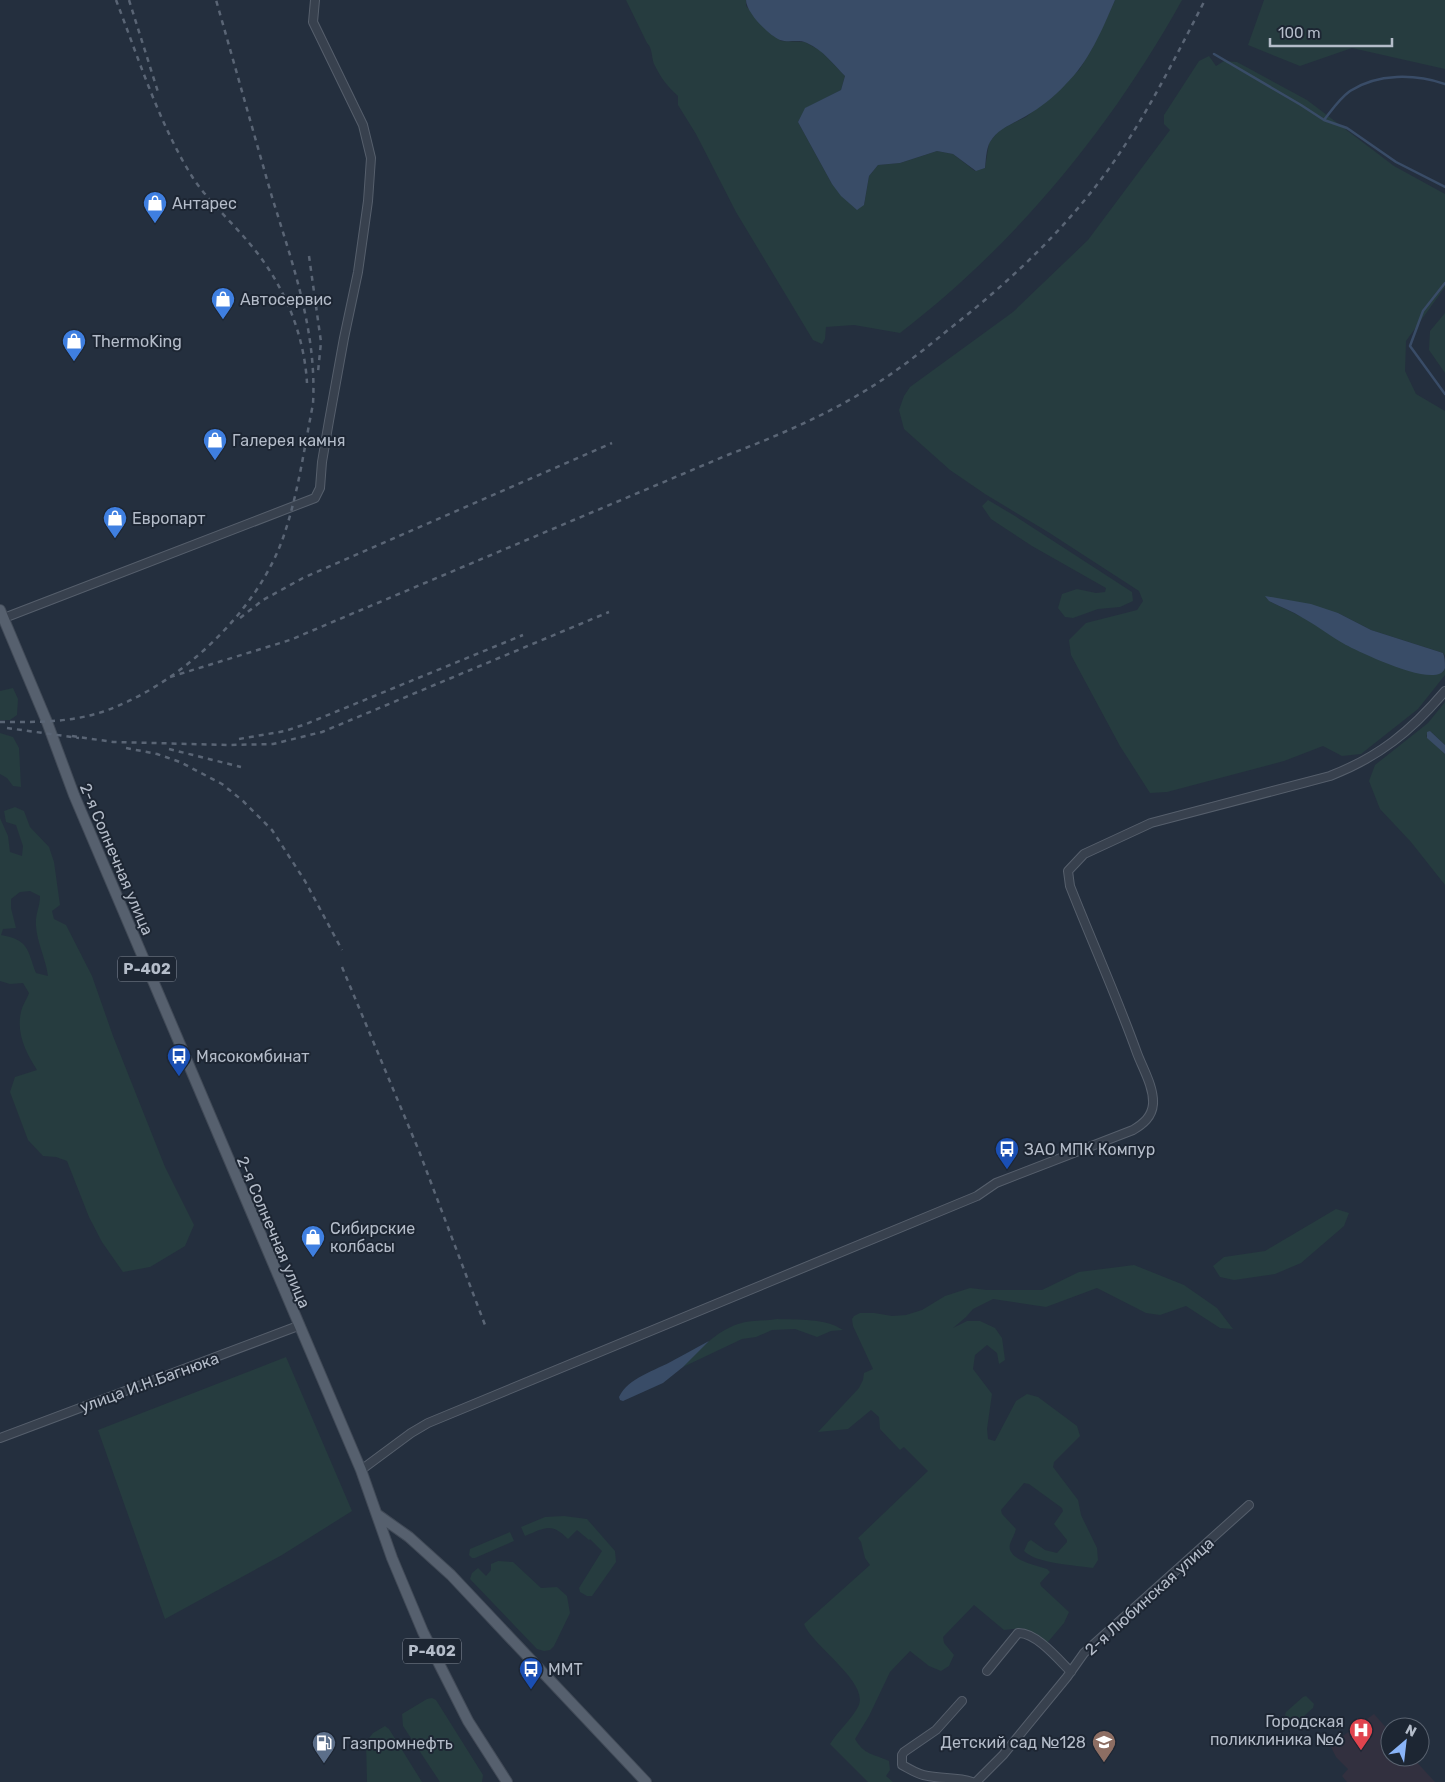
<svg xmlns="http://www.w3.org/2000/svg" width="1445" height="1782" font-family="Rubik,sans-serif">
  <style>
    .medical { fill: #32303f }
    .green { fill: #263c3f; fill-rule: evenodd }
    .water { fill: #394c67 }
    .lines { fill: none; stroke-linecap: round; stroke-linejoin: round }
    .stream { stroke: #394c67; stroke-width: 2.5 }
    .minor-casing { stroke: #565f6c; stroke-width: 10 }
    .major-casing { stroke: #414a57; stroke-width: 12 }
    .minor { stroke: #38414e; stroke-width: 8 }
    .major { stroke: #56606e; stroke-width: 10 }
    .rail { stroke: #5a6575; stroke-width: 2.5; stroke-dasharray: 5 5; stroke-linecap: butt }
    .labels { text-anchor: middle; stroke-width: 4; stroke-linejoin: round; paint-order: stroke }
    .shield { fill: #1d2633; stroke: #878f9c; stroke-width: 1 }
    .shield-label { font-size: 15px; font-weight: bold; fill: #b4bcc9 }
    .poi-label { font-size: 16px; fill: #b4bcc9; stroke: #1d2633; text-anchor: start }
    .street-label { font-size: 16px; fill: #b4bcc9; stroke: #1d2633 }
  </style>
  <rect width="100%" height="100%" fill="#242f3e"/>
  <path class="medical" d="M1374 1714 1390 1732V1757H1412L1435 1782H1347L1342 1776 1348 1769 1336 1757 1330 1745Z"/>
  <path class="green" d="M626 0H746V6L781 41 805 42 821 51 845 76 841 90 806 108 798 122 832 184 864 205 869 176 878 165 900 163 937 151 953 154 975 171 985 168 989 143 999 130 1026 117 1079 70 1093 47 1115 0H1182C1111 128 1016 244 900 333L854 325 826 327 825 339 822 344 813 340 736 212 696 134 678 105V96C668 87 661 78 655 66 651 59 653 48 647 43Z
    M1264 0H1445V69L1352 48 1300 66 1248 45Z
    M1209 56 1216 66 1224 61 1237 62 1307 100 1394 166 1445 194V287L1406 341 1405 371 1416 394 1445 411V656L1443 653 1371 630 1338 613 1269 601 1302 617 1443 672 1445 668V675L1418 709 1361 754 1342 756 1323 746 1284 761 1167 792 1150 793 1120 746 1071 655 1069 640 1086 623 1137 610 1143 601 1139 591 1048 532 985 494 950 470 904 429 899 410 904 396 910 387 1013 312 1088 240 1170 130 1164 124V115L1199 61Z
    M1445 313V373L1429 350 1430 331Z
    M988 500 1015 516 1132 592 1133 601 1120 607 1098 609 1073 618 1065 617 1058 608 1062 594 1077 589 1096 593 1105 592 1106 588 1032 546 991 519 982 506Z
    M13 688 18 699 17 715 10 720H0V691Z
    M1445 702V745L1430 731 1426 736 1445 754V885L1411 842 1380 809 1369 781 1375 765 1428 723Z
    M0 733 13 737 19 748 21 787 13 786 7 778 0 774Z
    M15 807 24 811 30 827 49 847 54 862 60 905 52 911 54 919 66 925 92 976 113 1036 165 1167 194 1225 185 1246 150 1267 123 1272 102 1242 89 1217 67 1161 56 1157 43 1156 28 1140 10 1092 15 1077 37 1070C26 1053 16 1033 21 1012 22 1006 27 999 29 993L23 983 10 984 0 981V818L8 836 10 852 22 856 23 846 16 825 6 822 4 811ZM30 891 40 896C40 907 35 914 36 926 37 943 46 959 48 976L36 973C27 949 29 940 1 935L3 929 16 928 11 908V899L20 892Z
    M1336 1209 1349 1213 1344 1226 1301 1263 1275 1274 1234 1280 1220 1277 1213 1266 1224 1257 1265 1251Z
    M1134 1265 1184 1285 1217 1308 1233 1329 1220 1328 1186 1306 1160 1315 1146 1313 1097 1288 1046 1307 993 1299 973 1309 966 1317 953 1328 967 1321H980L995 1328 1002 1338 1005 1360 999 1364 997 1353 987 1345 975 1355 973 1369 992 1394 987 1429 988 1439 995 1441 1016 1401 1027 1394 1038 1397 1077 1426 1080 1436 1054 1462 1053 1467 1078 1500 1081 1515 1097 1548 1098 1560 1093 1568C1075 1565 1037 1564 1024 1551L1028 1542 1031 1540 1045 1550 1057 1553 1067 1542V1540L1054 1524 1063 1511 1062 1508 1029 1484 1024 1483 1001 1510 1002 1514 1016 1529C1015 1534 1012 1538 1010 1544 1006 1560 1036 1565 1047 1569L1050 1572 1040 1583 1041 1586 1069 1612 1064 1623 1047 1643 1022 1628 1004 1630 974 1605 943 1637 944 1643 954 1655 949 1666 941 1671 929 1666 910 1651 890 1672 869 1716 855 1739C864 1755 874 1754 889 1761L890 1770 886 1776 893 1782H868L830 1744C838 1731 851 1720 858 1707 871 1683 812 1646 804 1624L870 1565 865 1558 861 1542 858 1538 928 1471 904 1447 900 1450 880 1429 879 1417 871 1410 848 1429 818 1432 859 1388 863 1380 864 1373 873 1369 853 1326 852 1319 854 1316 860 1313H874L892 1316 906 1315 922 1310 945 1296 970 1288 987 1290H1042L1079 1272Z
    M777 1319C798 1320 825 1318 843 1330L831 1331 817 1337 795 1329 772 1330 756 1337 742 1339 683 1367C699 1350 715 1332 738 1324 750 1320 765 1321 777 1319Z
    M286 1357 352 1511 282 1555 165 1619 98 1430Z
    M564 1516 587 1519 615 1551 616 1562 592 1596H587L580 1592 579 1588 602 1551 590 1539 589 1540 577 1530 568 1539C551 1522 545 1528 525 1536L521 1527 545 1517Z
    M510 1532 514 1541 475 1558H472L469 1555 470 1549Z
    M498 1561 513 1562 541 1588 557 1587 567 1596 570 1613 554 1646 550 1650 544 1651 537 1649 470 1579 472 1573 478 1568 486 1576 491 1570V1564Z
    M1306 1696 1314 1704 1313 1708 1296 1723 1293 1724 1285 1715 1286 1712 1303 1697Z
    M432 1698 436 1700 483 1775 482 1782H440L403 1726 402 1714 427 1699Z
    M385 1726 389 1729 422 1782H367L366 1742 373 1733Z"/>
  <path class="water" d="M746 0H1115C1102 30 1089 62 1065 85 1054 97 1040 108 1026 116 1013 124 998 128 990 142 986 149 986 160 985 168L976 171 953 154 937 151 900 163 878 165 869 176 864 205 857 210 841 196 832 184 798 122 805 108 841 90 845 76C833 64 823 50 807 43 799 39 788 43 780 40 768 35 746 12 746 0Z
    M1265 596 1311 604 1338 613 1371 630 1443 653C1445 657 1445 664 1445 668 1438 691 1358 651 1346 645 1331 637 1318 626 1303 618 1292 611 1280 607 1269 601Z
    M1430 731 1445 745V754L1427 738V732Z
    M709 1341 683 1367 663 1383 623 1401 620 1400 619 1397C629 1377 655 1371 674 1360 686 1354 697 1347 709 1341Z"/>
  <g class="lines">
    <path class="stream" d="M1214 54 1301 105 1324 120 1347 128 1396 162 1445 187
      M1324 120C1332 110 1339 99 1350 91 1378 73 1415 74 1445 84
      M1445 283 1423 311 1410 346 1445 394"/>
    <g class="minor-casing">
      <path id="minor" d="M4 618 315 498 320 488 322 462 329 421 344 338 358 272 368 201 371 158 363 125 313 22 315 0
        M0 1438 298 1326
        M361 1470 411 1433 428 1423 977 1196 996 1183 1133 1130C1143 1124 1152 1117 1153 1104 1154 1087 1143 1069 1137 1053 1117 997 1092 942 1070 886L1068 871 1084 854 1151 823 1330 776C1379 757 1411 731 1445 691
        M987 1671 1018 1633C1036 1632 1059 1660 1071 1672
        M962 1701 936 1730 904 1752 902 1755V1765C910 1769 918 1775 928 1776 943 1779 958 1777 972 1782
        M976 1782 1003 1755 1067 1677 1084 1653 1249 1505"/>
    </g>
    <g class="major-casing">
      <path id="major" d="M0 610 47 722 74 795 361 1470 392 1558 423 1632 468 1721 507 1782
        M378 1515 409 1537 451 1575 646 1782"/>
    </g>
    <use href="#minor" class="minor"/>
    <use href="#major" class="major"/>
    <path class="rail" d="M116 0C138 57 160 126 193 178 209 202 232 222 250 244 283 283 304 332 307 383
      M129 0 158 92
      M309 256 321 342 318 372
      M240 618 263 600 303 578 612 443
      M170 677 290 640 730 454C780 435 831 413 876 384 901 368 925 349 948 330 1008 283 1063 232 1108 170 1146 117 1175 58 1205 0
      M0 722C34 722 68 723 102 712 178 686 256 614 283 538 298 495 304 449 313 404 317 332 293 265 272 197 253 131 235 66 216 0
      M7 728 79 738
      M72 736 113 742 230 745 273 744 322 732 609 612
      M239 739 285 731 306 724 523 635
      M126 748 157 754 180 762 222 784 243 801 272 830 305 881 342 950
      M169 749 241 767
      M342 967 419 1151 485 1325"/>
  </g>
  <defs>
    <g id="shop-pin" transform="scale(1.25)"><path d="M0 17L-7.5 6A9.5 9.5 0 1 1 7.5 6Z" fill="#3f7fe0" stroke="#1d2633"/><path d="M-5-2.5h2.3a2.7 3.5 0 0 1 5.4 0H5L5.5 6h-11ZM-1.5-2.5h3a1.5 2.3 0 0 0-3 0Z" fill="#fff"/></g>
    <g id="bus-pin" transform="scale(1.25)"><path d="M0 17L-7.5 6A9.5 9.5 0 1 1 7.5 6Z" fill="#1a4fb4" stroke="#1d2633"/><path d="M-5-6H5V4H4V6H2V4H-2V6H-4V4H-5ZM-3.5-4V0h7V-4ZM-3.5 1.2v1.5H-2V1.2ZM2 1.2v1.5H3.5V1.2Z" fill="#fff"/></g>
    <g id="hospital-pin" transform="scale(1.25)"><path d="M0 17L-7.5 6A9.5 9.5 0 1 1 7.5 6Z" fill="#e0444e" stroke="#1d2633"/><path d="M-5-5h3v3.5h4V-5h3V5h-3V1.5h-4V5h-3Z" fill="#fff"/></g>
    <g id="school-pin" transform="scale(1.25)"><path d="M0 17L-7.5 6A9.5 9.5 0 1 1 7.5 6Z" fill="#8d6e63" stroke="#1d2633"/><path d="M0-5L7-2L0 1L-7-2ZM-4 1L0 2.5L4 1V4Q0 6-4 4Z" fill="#fff"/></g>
    <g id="fuel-pin" transform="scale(1.25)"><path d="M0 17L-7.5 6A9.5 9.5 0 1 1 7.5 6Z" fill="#5c6f8a" stroke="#1d2633"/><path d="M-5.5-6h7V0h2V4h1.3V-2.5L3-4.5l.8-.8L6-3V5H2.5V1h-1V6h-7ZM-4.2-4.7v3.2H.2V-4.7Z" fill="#fff"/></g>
  </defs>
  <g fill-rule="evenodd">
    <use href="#shop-pin" x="155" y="203"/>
    <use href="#shop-pin" x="223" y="299"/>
    <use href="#shop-pin" x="74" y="341"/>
    <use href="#shop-pin" x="215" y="440"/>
    <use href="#shop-pin" x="115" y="518"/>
    <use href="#bus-pin" x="179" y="1056"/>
    <use href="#bus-pin" x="1007" y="1149"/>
    <use href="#shop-pin" x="313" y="1237"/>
    <use href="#bus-pin" x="531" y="1669"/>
    <use href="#hospital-pin" x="1361" y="1730"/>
    <use href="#school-pin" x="1104" y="1742"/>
    <use href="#fuel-pin" x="324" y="1743"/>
  </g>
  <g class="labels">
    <g class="shield">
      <rect x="118" y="956.5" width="58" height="25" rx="4"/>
      <rect x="403" y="1638.5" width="58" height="25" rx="4"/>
    </g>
    <g class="shield-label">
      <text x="147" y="974">Р-402</text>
      <text x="432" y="1656">Р-402</text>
    </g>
    <g class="poi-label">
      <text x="172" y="209">Антарес</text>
      <text x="240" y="305">Автосервис</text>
      <text x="92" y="347">ThermoKing</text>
      <text x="232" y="446">Галерея камня</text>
      <text x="132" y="524">Европарт</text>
      <text x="196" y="1062">Мясокомбинат</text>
      <text x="1024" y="1155">ЗАО МПК Компур</text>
      <text x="330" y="1234">Сибирские<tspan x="330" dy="18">колбасы</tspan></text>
      <text x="548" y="1675">ММТ</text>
      <text x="1344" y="1727" text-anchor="end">Городская<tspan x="1344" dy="18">поликлиника №6</tspan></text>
      <text x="1086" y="1748" text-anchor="end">Детский сад №128</text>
      <text x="342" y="1749">Газпромнефть</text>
    </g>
    <g class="street-label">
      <text transform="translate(117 859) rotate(67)" y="6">2-я Солнечная улица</text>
      <text transform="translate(274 1232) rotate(67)" y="6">2-я Солнечная улица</text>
      <text transform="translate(149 1382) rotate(-20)" y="6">улица И.Н.Багнюка</text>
      <text transform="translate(1149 1596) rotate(-42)" y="6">2-я Любинская улица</text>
    </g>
  </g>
  <g transform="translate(1405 1742) rotate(28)"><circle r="24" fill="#1d2633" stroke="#59626f"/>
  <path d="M0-4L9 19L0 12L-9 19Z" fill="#8ab4f8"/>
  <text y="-8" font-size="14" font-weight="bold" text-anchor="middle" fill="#b4bcc9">N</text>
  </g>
  <path d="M1270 38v8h122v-8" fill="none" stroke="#b4bcc9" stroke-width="2.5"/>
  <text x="1278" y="38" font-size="15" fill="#b4bcc9" stroke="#1d2633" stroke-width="4" paint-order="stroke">100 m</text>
</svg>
